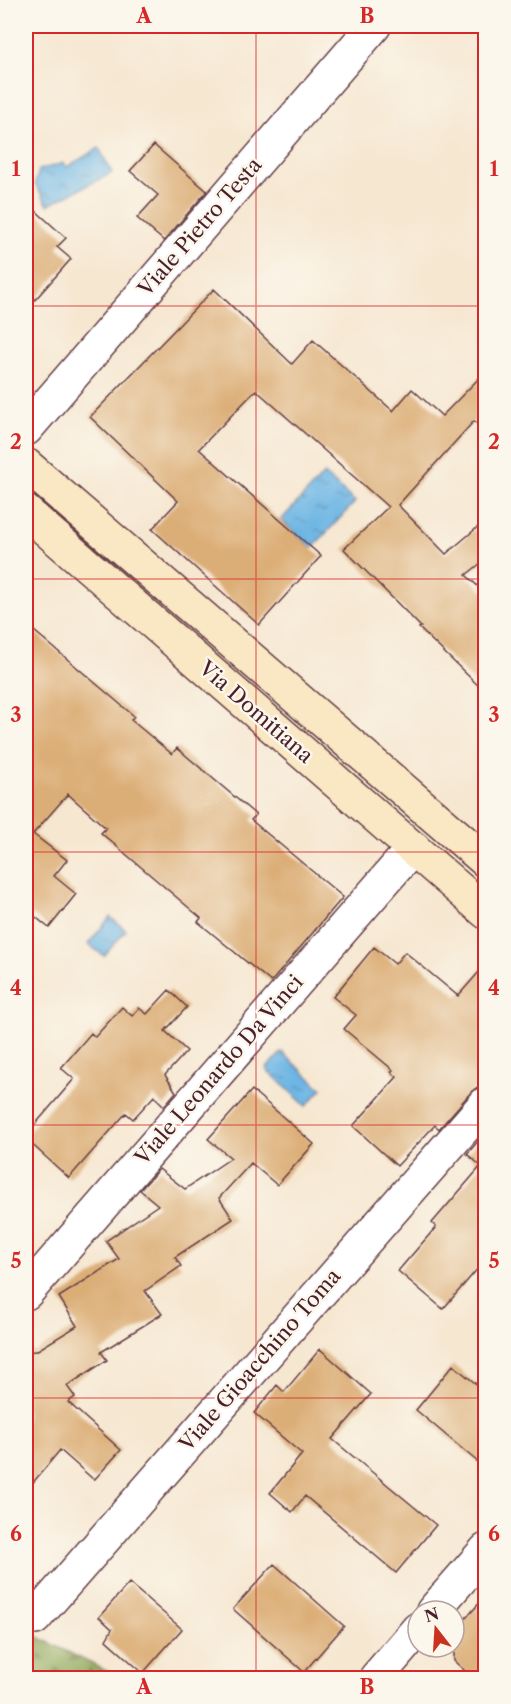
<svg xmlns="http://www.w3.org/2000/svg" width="511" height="1704" font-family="'Libre Caslon Text',serif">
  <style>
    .forest { fill: url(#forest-firs); stroke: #6d6442; stroke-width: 1.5 }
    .water { fill: url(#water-ripples); stroke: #5b6a88; stroke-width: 1.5 }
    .building { fill: #dcae77 }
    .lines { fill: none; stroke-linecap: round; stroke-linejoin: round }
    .street-casing { stroke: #643d44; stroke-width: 36 }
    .secondary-casing { stroke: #643d44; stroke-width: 36 }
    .street { stroke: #fff; stroke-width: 33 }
    .secondary { stroke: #fae7c3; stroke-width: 33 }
    .grid { fill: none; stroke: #d62828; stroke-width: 1.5; stroke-opacity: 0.55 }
    .labels { text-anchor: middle; stroke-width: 5; stroke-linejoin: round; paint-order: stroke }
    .street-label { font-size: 21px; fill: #4a1f2b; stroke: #fbf7ec }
    .neatline { fill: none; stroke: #d62828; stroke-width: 2 }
    .grid-label { font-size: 20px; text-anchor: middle; font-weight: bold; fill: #d62828 }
  </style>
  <defs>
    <pattern id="forest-firs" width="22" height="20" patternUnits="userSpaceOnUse" patternTransform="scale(1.5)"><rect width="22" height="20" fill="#90a85a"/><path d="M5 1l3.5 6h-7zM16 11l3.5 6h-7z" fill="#78884b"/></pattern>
    <pattern id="water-ripples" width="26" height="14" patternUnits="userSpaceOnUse" patternTransform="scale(1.5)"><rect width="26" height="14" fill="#6cb5e4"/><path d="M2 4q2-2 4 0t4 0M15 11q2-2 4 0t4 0" fill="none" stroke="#5b93b9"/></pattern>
  </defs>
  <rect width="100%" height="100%" fill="#fbf7ec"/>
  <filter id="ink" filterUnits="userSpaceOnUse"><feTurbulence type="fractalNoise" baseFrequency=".0167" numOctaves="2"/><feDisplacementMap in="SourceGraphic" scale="12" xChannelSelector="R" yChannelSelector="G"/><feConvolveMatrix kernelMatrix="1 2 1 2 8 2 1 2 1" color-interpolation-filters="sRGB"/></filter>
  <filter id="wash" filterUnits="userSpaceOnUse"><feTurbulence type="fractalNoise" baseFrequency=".008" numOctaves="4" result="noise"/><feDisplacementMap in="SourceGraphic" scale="24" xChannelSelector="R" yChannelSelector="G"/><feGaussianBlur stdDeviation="1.35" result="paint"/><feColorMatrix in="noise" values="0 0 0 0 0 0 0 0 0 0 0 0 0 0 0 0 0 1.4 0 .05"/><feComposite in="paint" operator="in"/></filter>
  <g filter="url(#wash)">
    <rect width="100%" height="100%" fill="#f6e7d1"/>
    <path class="forest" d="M26 1631 120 1678H26Z"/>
    <path class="water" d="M99 148 112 173 48 205 35 184 39 170 63 163 67 167Z
      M324 474 355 502 312 548 281 520Z
      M110 917 126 930 104 956 88 944Z
      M282 1052 322 1089 306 1106 266 1069Z"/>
    <g id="blocks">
      <path class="building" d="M154 145 207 191 164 241 137 218 158 195 130 171Z
        M26 202 66 238 57 247 71 259 26 310Z
        M214 289 292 364 313 340 393 411 412 389 442 416 486 371V432L474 421 398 505 446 554 486 520V559L466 575 486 594V693L419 628 421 627 344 549 388 507 256 390 199 449 321 556 259 625 152 529 178 501 90 417Z
        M26 624 134 716 131 720 172 754 177 748 256 815 251 820 343 897 271 982 198 922 201 918 101 833 106 828 68 794 33 834 67 860 54 876 76 894 49 928 27 910 26 912Z
        M374 947 395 964 405 952 458 996 486 964V1085L479 1086 472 1091 439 1129 435 1125 397 1166 353 1126 397 1077 391 1072 393 1070 344 1029 356 1015 333 997Z
        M169 990 187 1007 165 1031 187 1051 165 1075 176 1092 164 1106 154 1096 133 1119 126 1113 69 1178 26 1139V1135L74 1079 61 1068 91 1033 95 1037 122 1007 132 1016 139 1008 147 1014Z
        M252 1090 314 1144 277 1185 251 1163 219 1198 233 1219 175 1257 181 1266 145 1291 162 1314 101 1352 107 1360 67 1386 75 1397 68 1402 121 1450 94 1480 60 1450 26 1491V1352L36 1351 77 1326 59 1297 119 1259 106 1241 158 1205 140 1190 159 1169 185 1189 231 1158 208 1139Z
        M486 1132V1259L443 1309 398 1271 436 1227 432 1223 481 1166 467 1154Z
        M320 1349 371 1394 332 1439 436 1525 396 1573 305 1496 292 1512 270 1493 302 1454 254 1413 277 1385 284 1392Z
        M453 1365 486 1392V1469L416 1410Z
        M274 1564 344 1626 304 1672 233 1609Z
        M129 1583 182 1629 143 1673 106 1640 112 1629 99 1617Z
        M486 1596V1678H473L454 1661V1631Z"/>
    </g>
  </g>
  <g filter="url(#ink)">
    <use href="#blocks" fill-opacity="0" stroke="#643d44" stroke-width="1.5"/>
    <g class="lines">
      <g class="street-casing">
        <path id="street" d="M26 429 374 26
          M26 1293 413 848
          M433 1611 486 1550
          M35 1618 486 1103
          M376 1678 418 1629"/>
      </g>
      <g class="secondary-casing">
        <path id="secondary" d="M26 465 486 861
          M26 512 486 912"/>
      </g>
      <use href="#street" class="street"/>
      <use href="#secondary" class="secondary"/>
    </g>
  </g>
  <path class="grid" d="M256 26V1678M26 306H486M26 579H486M26 852H486M26 1125H486M26 1398H486"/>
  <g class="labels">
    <g class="street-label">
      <text transform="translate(200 227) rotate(-49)" y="7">Viale Pietro Testa</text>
      <text transform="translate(256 712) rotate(41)" y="7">Via Domitiana</text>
      <text transform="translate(219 1070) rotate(-49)" y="7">Viale Leonardo Da Vinci</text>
      <text transform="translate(260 1360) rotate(-49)" y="7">Viale Gioacchino Toma</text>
    </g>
  </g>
  <rect width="511" height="1704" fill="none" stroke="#fbf7ec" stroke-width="66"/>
  <g transform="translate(436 1629) rotate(343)"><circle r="28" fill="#fbf7ec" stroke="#b4a19f" stroke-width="1.5"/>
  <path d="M0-4.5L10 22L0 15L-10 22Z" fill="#c8321e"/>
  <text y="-9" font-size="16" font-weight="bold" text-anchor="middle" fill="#4a1f2b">N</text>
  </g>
  <rect x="33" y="33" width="445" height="1638" class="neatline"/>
  <g class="grid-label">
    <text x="144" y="23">A</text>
    <text x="367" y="23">B</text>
    <text x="16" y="176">1</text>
    <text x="494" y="176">1</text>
    <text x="16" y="449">2</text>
    <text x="494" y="449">2</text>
    <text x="16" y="722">3</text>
    <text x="494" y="722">3</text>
    <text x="16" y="995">4</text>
    <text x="494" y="995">4</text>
    <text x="16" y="1268">5</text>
    <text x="494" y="1268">5</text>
    <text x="16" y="1541">6</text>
    <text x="494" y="1541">6</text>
    <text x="144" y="1694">A</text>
    <text x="367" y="1694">B</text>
  </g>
</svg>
